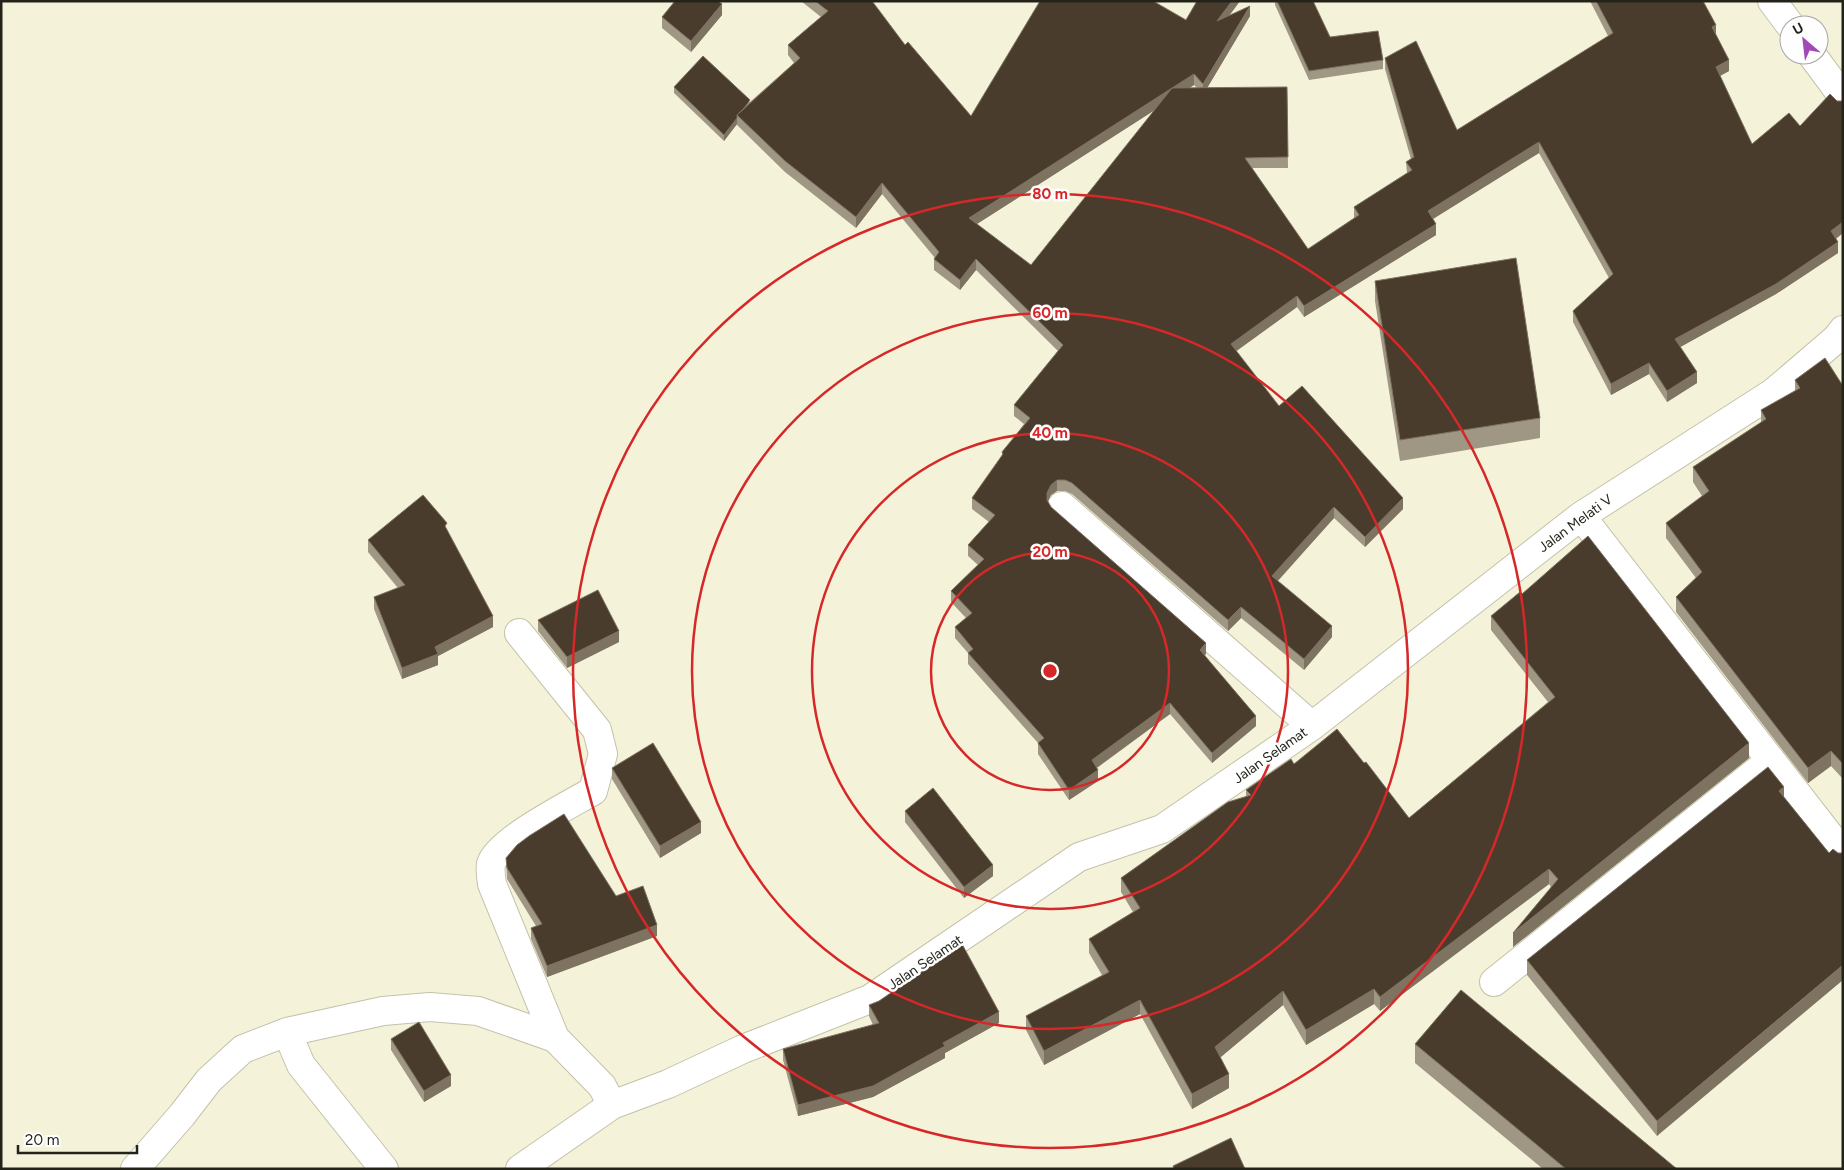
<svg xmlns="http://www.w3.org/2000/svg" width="1844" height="1170" font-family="Figtree,sans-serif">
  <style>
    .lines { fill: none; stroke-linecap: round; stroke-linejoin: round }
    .minor-casing { stroke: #c4c2aa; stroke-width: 30 }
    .minor { stroke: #fff; stroke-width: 28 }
    .wall { fill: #9f9783; fill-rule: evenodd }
    .shaded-wall { fill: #7d7360 }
    .building { fill: #493c2c; stroke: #7d7360 }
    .ring { fill: none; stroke: #d62828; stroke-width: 2.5 }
    .labels { text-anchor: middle; stroke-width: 5; stroke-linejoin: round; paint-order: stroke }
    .street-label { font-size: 14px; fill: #24231a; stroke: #fefefe }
    .centre { fill: #d62828; stroke: #fefefe; stroke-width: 2.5 }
    .ring-label { font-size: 15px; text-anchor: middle; font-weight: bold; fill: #d62828; stroke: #fefefe; stroke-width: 5; stroke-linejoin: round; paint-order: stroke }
  </style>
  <rect width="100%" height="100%" fill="#f5f2da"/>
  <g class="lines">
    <g class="minor-casing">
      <path id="minor" d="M1772 1 1790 25
        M1812 55 1843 97
        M1062 506 1312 726
        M1581 516 1843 853
        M519 633 597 730 603 754 593 791C571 804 497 841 491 864 490 870 491 878 492 884L555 1038
        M1494 982 1771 760
        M287 1032 383 1011 430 1007 478 1011 555 1038 602 1086 612 1105
        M135 1169 182 1115 209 1080 243 1049 287 1032 301 1065 384 1169
        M520 1169 612 1105 668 1084 743 1049 870 999 1079 857 1162 829 1312 726 1581 516 1774 392 1836 339 1843 330"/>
    </g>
    <use href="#minor" class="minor"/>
  </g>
  <path class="wall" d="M801 1H872L905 45 971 116 1186 20 1197 1H1240L1230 15 1250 16 1207 88 1287 87 1288 168H1252L1308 249 1354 218V207L1407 173 1406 162 1411 159 1385 69V58L1457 130 1608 36 1590 1H1703L1729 71 1720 76 1752 144 1800 126 1837 101H1843V233L1836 239 1838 253 1776 294 1680 347 1697 383 1667 402 1649 374 1611 395 1573 322V311L1609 278 1539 153 1433 219 1436 235 1304 317 1297 307 1236 351 1279 406 1403 509 1365 547 1334 518 1278 581 1332 637 1304 670 1241 618 1228 631 1072 494 1065 491H1057L1051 495 1048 501 1051 507 1206 654 1205 655 1256 726 1212 763 1170 714 1097 768 1098 781 1069 800 1038 754V743L968 664V653L955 638V627L966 618 951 602V591L978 565 968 556V545L989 522 972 509V498L1002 457V452L1024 424 1014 416V405L1058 351 976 270 960 290 934 270V259L935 258 882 194 856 228 785 172 737 125V124L724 141 674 93V87L750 102 794 63 788 55V45L821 17ZM1194 85 1197 88H1189ZM1156 109 1031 265 977 224Z
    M1275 1H1313L1330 37 1383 60V69L1309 80 1275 5Z
    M722 15 691 52 662 28V17Z
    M1375 281 1540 418V438L1400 461 1375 301Z
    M1795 380 1843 386V779L1831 766 1808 783 1676 612V597L1696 578 1666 538V523L1702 496 1693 482V467L1761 423V410L1795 391Z
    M447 530 493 627 438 656V665L402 679 374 609V597L398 588 368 552V540Z
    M1522 594 1749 758 1513 947 1551 887 1549 884 1380 1011 1374 1004 1306 1045 1283 1005 1220 1057 1229 1088 1192 1109 1140 1014 1044 1065 1026 1030V1016L1102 975 1089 953V939L1133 912 1121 892V878L1246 797V790L1294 764 1364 763 1409 818 1548 702 1491 630V616Z
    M538 620 619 642 567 668 538 631Z
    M612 768 701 833 660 858 612 779Z
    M1784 797 1829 853H1838L1657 1136 1527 975V960Z
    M905 811 993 876 964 898 905 822Z
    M506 858 657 936 547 977 531 939V928L536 926 507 879Z
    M869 1005 999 1023 945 1053V1058L873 1097 798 1116 783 1060V1049L873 1025 869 1016Z
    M391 1039 451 1086 424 1102 391 1050Z
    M1415 1044 1677 1169H1543L1415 1063Z"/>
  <path class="shaded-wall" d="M1232 1H1240L1217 31V21Z
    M722 4V15L691 52V41Z
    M1250 6V16L1203 95V84Z
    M1716 25V35L1712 27Z
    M1729 60V71L1716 78V67Z
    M1194 74V85L969 229V218Z
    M737 118V124L724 141V135Z
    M1539 142V153L1428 222V211Z
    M882 183V194L856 228V217Z
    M1843 222V233L1831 242V231Z
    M1436 224V235L1304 317V306Z
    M1838 242V253L1776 294 1675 350V339Z
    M976 259V270L960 290V280Z
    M1297 296V307L1231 355V344Z
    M1649 363V374L1611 395V384Z
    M1697 372V383L1667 402V391Z
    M1057 480V491L1051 495 1047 503V493L1051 485Z
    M1403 498V509L1365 547V537Z
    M1334 507V518L1272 587V576Z
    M1241 607V618L1228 631V620Z
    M493 616V627L438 656V665L402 679V668L435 647Z
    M1332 626V637L1304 670V659Z
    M619 631V642L567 668V657Z
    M1206 643V654L1200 660V650Z
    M1170 703V714L1092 771V760Z
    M1256 716V726L1212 763V753Z
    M1749 743V758L1513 947V933Z
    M1831 751V766L1808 783V768Z
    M1098 770V781L1069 800V790Z
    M1784 787V802L1779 791Z
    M701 822V833L660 858V846Z
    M993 865V876L964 898V887Z
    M1549 869V884L1380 1011V997Z
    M657 925V936L547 977V966Z
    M1843 965V980L1657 1136V1121Z
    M1374 989V1004L1306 1045V1030Z
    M1283 991V1005L1215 1062V1047Z
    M1140 1000V1014L1044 1065V1051Z
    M999 1012V1023L945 1053V1058L873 1097 798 1116V1105L943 1043Z
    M1229 1074V1088L1192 1109V1094Z
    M451 1075V1086L424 1102V1091Z"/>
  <path class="building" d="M675 1H718L722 4 691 41 662 17Z
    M815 1H872L905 45 908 42 971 116 1040 1H1153L1186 20 1197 1H1232L1217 21 1250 6 1203 84 1194 74 969 218 1031 265 1172 88 1287 87 1288 157 1245 158 1308 249 1359 215 1354 207 1412 170 1406 162 1414 157 1385 58 1416 41 1457 130 1613 33 1596 1H1703L1716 25 1712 27 1729 60 1716 67 1752 144 1789 113 1800 126 1830 94 1837 101H1843V222L1831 231 1838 242 1776 284 1675 339 1697 372 1667 391 1649 363 1611 384 1573 311 1613 274 1539 142 1428 211 1436 224 1304 306 1297 296 1231 344 1279 406 1302 386 1403 498 1365 537 1334 507 1272 576 1332 626 1304 659 1241 607 1228 620 1072 483 1065 480H1057L1051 485 1047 493V500L1051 507 1206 643 1200 650 1256 716 1212 753 1170 703 1092 760 1098 770 1069 790 1038 743 1044 738 968 653 973 649 955 627 972 613 951 591 984 559 968 545 995 515 972 498 1003 454 1002 452 1030 418 1014 405 1063 345 976 259 960 280 934 259 939 252 882 183 856 217 785 161 737 115 800 58 788 45 828 11Z
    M1277 1H1313L1330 37 1378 31 1383 60 1309 71Z
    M703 56 750 100 745 107 737 115V118L724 135 674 87Z
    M1516 258 1540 418 1400 440 1375 281Z
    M1825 358 1843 386V764L1831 751 1808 768 1676 597 1702 572 1666 523 1709 491 1693 467 1766 419 1761 410 1800 388 1795 380Z
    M423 495 447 523 445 526 493 616 435 647 438 654 402 668 374 597 405 585 368 540Z
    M1588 536 1749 743 1513 933 1558 879 1549 869 1380 997 1374 989 1306 1030 1283 991 1215 1047 1229 1074 1192 1094 1140 1000 1044 1051 1026 1016 1109 972 1089 939 1140 908 1121 878 1228 802 1251 795 1246 790 1291 759 1294 764 1337 729 1364 763 1366 762 1409 818 1555 697 1491 616 1520 592 1522 594Z
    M598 590 619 631 567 657 538 620Z
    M653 743 701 822 660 846 612 768Z
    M1768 767 1784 787 1779 791 1829 853 1833 849 1838 853H1843V965L1657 1121 1527 960Z
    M933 788 993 865 964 887 905 811Z
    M564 814 616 896 643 886 657 925 547 966 531 928 542 924 507 868 506 858 517 845 529 836Z
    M962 944 999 1012 943 1043 945 1046 873 1086 798 1105 783 1049 879 1023 869 1005 879 1001Z
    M1461 990 1677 1169H1566L1415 1044Z
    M419 1022 451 1075 424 1091 391 1039Z
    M1231 1138 1245 1169H1174L1173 1166Z"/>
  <g class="ring">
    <circle cx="1050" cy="671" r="119"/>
    <circle cx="1050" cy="671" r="238"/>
    <circle cx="1050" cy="671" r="358"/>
    <circle cx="1050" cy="671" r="477"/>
  </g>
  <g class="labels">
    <g class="street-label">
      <text transform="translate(1575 523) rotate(-36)" y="5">Jalan Melati V</text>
      <text transform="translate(1270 755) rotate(-35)" y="5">Jalan Selamat</text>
      <text transform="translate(925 962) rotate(-34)" y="5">Jalan Selamat</text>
    </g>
  </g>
  <circle cx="1050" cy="671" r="8" class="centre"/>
  <g class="ring-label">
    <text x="1050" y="199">80 m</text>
    <text x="1050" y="318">60 m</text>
    <text x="1050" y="438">40 m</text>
    <text x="1050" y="557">20 m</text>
  </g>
  <rect width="1844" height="1170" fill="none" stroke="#24231a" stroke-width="5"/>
  <g transform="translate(1804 40) rotate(332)"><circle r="24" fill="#fefefe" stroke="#a7a6a3"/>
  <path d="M0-4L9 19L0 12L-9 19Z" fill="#a14ab7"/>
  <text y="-8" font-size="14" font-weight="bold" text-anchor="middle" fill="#24231a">U</text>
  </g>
  <path d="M18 1145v8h119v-8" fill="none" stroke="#24231a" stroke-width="2.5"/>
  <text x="25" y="1145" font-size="15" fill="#24231a" stroke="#fefefe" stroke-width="4" paint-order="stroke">20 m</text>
</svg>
